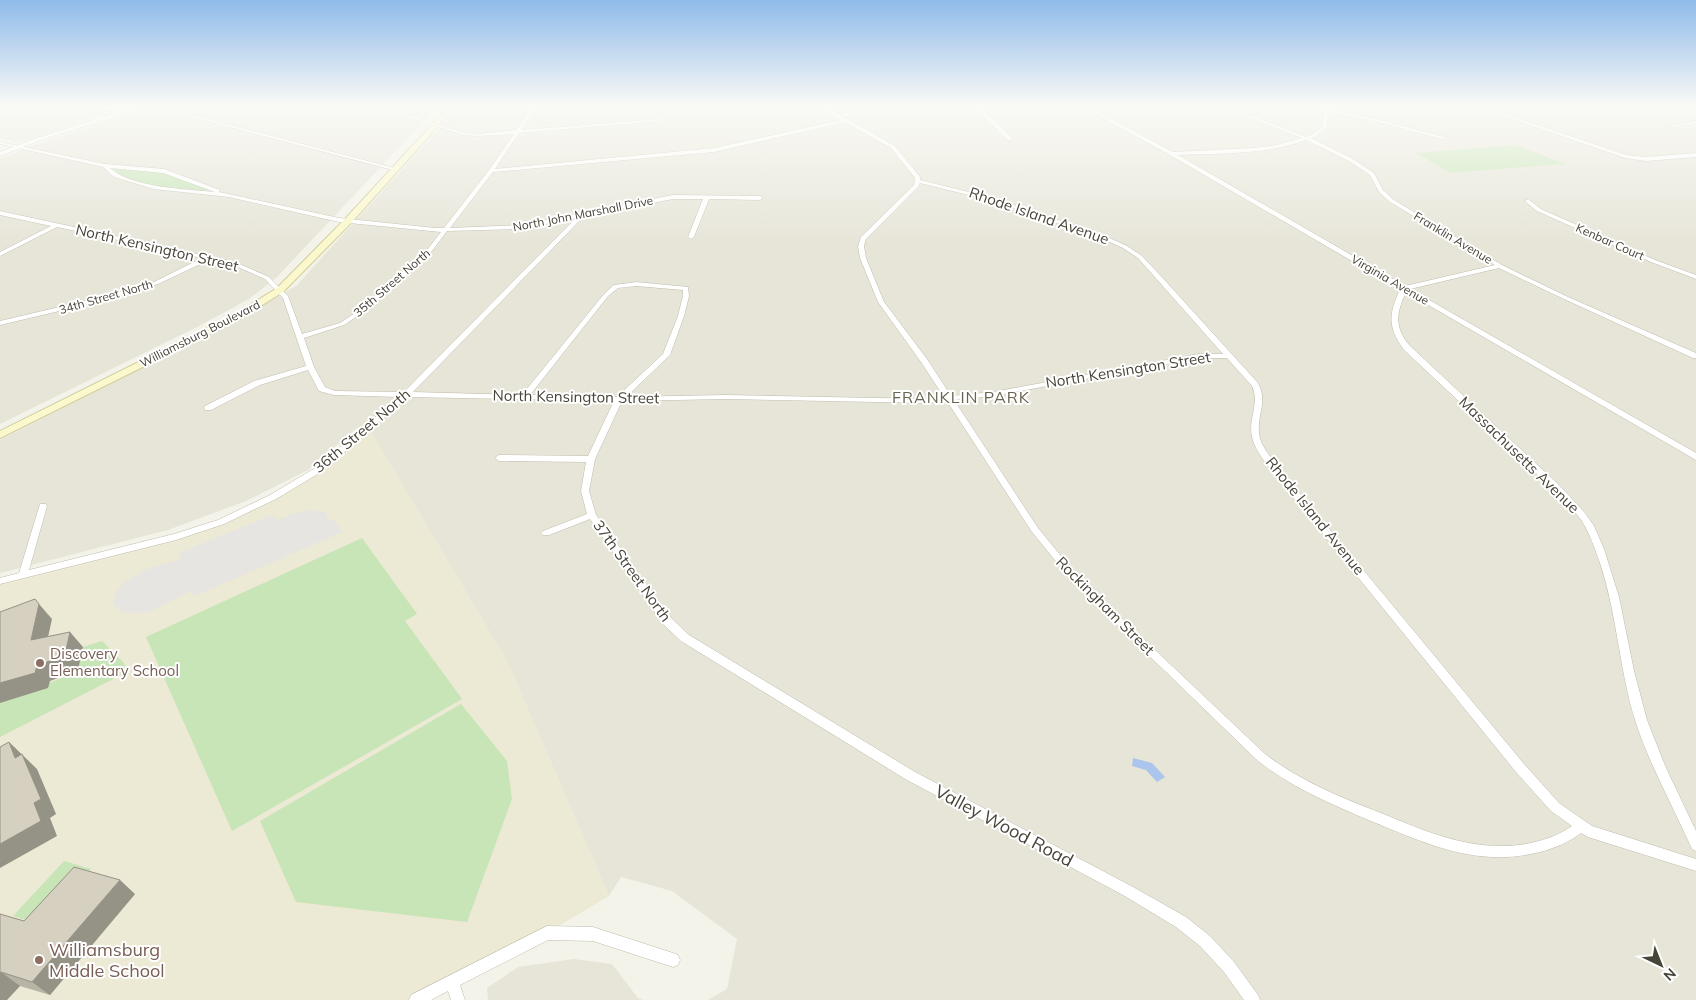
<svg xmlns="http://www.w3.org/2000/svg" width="1696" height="1000" font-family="Mulish,sans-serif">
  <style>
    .residential { fill: #e7e5d8 }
    .education { fill: #ece9d5 }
    .green { fill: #c7e5b6 }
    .parking { fill: #e6e5e1 }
    .water { fill: #abc5ec }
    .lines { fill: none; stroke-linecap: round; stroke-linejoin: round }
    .minor-casing { stroke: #bfbcad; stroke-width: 1 }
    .tertiary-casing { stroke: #bfbcad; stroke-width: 1 }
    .secondary-casing { stroke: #d0cc9c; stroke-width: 2 }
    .minor { fill: #fff; fill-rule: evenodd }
    .tertiary { fill: #fff; fill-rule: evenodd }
    .secondary { fill: #fbf8cd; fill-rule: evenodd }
    .wall { fill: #b7b3a5 }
    .shaded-wall { fill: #959286 }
    .building { fill: #d5d0c0; stroke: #959286 }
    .education-dot { fill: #8d6e63; stroke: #fff; stroke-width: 2 }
    .labels { text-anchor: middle; stroke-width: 4; stroke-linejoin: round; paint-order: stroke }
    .far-street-label { font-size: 12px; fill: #474438; stroke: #fff }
    .street-label { font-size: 15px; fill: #474438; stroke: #fff }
    .education-label { font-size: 15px; fill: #785e54; stroke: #fff; text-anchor: start }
    .neighbourhood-label { font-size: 16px; letter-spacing: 1px; fill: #696450; stroke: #fff }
    .near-street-label { font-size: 18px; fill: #474438; stroke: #fff }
    .near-education-label { font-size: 18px; fill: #785e54; stroke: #fff; text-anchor: start }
  </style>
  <rect width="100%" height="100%" fill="#f4f3ea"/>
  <path class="residential" d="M0 106H91L115 111 26 141 16 142 0 138Z
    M151 106H438L277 277 249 299 197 327 0 424V159L29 147Z
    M460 106H1696V1000H708L727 989 737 939 672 891 621 877 609 896 507 661 369 429 357 428 308 470 246 501 168 530 0 573V440L239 319 296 286Z
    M574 959 612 964 638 998 643 1000H488L487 988 518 967Z"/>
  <path class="education" d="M369 429 507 661 609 896 547 933 409 1000H0V582L221 522 318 470Z"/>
  <path class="green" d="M1515 145 1565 164 1450 173 1416 153Z
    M120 167 160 172 208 189 204 191C175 187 137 188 113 170Z
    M362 538 417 614 405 621 462 699 232 831 146 637Z
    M102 641 124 663 125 668 119 676 0 737V703L64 677V674L78 670 83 647Z
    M461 704 507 761 512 799 467 922 296 902 260 821Z
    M64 861 91 869 40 924 13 916Z"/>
  <path class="parking" d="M306 510 325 512 329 521 334 520 342 532 195 596 191 591 149 612 123 613 113 604 116 592 125 582 147 569 180 559 179 553 272 515 276 520Z"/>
  <path class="water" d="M1133 758 1152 763 1165 777 1157 782 1146 770 1132 766Z"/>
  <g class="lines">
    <g class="minor-casing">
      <path id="minor" d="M75 106H83L118 115 116 116Z
        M150 106H157L398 169 393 170Z
        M373 106H380L464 133 478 134 516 130 533 106H537L521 130 661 119 663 120 661 121 519 133 495 169 714 148 841 120 819 106H824L840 115 866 106H872L844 117 895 146 920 177V180L993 198 1103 235 1127 246 1142 256 1159 274 1258 383C1268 402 1257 414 1259 433 1260 444 1268 453 1273 461L1524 764 1559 803 1592 826 1696 859V871L1588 837 1581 833C1569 842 1555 848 1540 852 1478 868 1427 844 1371 821 1331 804 1292 788 1257 760L1073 582 1032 532 947 401 927 403 726 399 622 401 595 459 589 491 596 515 671 618 689 635 915 772 1133 887 1186 917 1210 936 1234 962 1258 995 1260 1000H1244L1224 972 1200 946 1176 927 1123 895 907 780 681 641 663 624 590 519 549 535H543L541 533 543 531 587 514 581 491 586 462 499 461 495 458 499 455 588 456 614 401 408 397 321 472 276 499 224 524 176 540 0 584V578L19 573 40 504H46L47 506 29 570 174 534 218 520 270 495 315 468 399 397 334 395 319 391 308 370 260 385 211 410H205L204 408 205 406 254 381 306 366 283 298 265 279 231 264 209 260 158 284 110 299 0 325V321L106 296 154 282 202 258 57 227 0 256V252L51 226 0 215V211L235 262 269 277 288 296 302 334 340 323 355 313 424 254 441 232 339 222 229 197 154 189 114 177 103 167 0 144V142L105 164 164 169 220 190 219 192 339 218 435 228H444L489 170 514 134 478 136 464 135ZM845 122 891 148 915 178 914 185 861 237 858 246 860 258 878 302 921 362 944 397 927 399 726 395 626 397 670 355 684 316 689 296 688 287 636 282 614 285 604 294 522 395 413 392 584 216 673 199H703L688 237 691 239 694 237 709 199 760 200 763 198 760 196 673 195 520 225 450 228 493 172 714 152ZM110 168 163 173 215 192C186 189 132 188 110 168ZM920 183 989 200 1099 237 1123 248 1138 258 1223 354H1199L993 392 951 396 927 359 884 302 866 258 864 246 866 239 919 186ZM576 218 404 392 335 391 325 387 314 367 304 338 344 325 359 315 428 256 447 231 520 229ZM636 286 683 290V296L678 316 663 354 617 397 530 395 608 296 618 288ZM1199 358H1227L1252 386C1260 403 1248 419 1252 437 1254 447 1261 456 1267 465L1516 772 1551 811 1572 826C1558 836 1542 841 1526 844 1472 853 1425 831 1376 811 1337 796 1299 780 1265 754L1079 578 1038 528 954 400 993 396Z
        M967 106C985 106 999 126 1012 138V140H1008L979 112Z
        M1081 106H1086L1173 152 1253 148 1277 145 1302 138 1220 106H1226L1306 137 1313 134 1323 127 1324 106H1328V109L1383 121 1444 137V139H1442L1382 123 1328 112 1327 127 1316 136 1311 138 1353 159 1374 173 1383 190 1394 200 1502 265 1568 297 1696 353V358H1693L1564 299 1499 268 1410 289 1696 453V460L1406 292C1396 314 1394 327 1410 346L1560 486 1585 513 1594 526 1604 549 1619 597 1634 671 1647 720 1666 768 1696 831V851L1692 849C1673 806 1649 764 1635 720 1619 668 1617 614 1600 563 1595 549 1590 534 1582 521 1574 510 1564 500 1554 490L1404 350C1387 326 1389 314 1400 289L1170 155ZM1306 140 1349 161 1370 175 1379 192 1390 202 1495 265 1405 286 1178 155C1220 153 1266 155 1306 140Z
        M1362 106H1369L1382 110 1380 111Z
        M1475 106H1481L1626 155 1646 157 1696 153V157L1646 161 1625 158Z
        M1696 121V123L1672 127 1670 126Z
        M1528 199 1541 209 1655 260 1696 275V279L1651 262 1537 211 1526 202 1525 201Z
        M547 926 593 927 673 953 678 955 680 960 678 965 673 967 593 941 548 940 460 985 465 1000H451L448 991 431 1000H409L411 995Z"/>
    </g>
    <g class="tertiary-casing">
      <path id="tertiary" d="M139 106H148L41 140 0 156V152L37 138Z"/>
    </g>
    <g class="secondary-casing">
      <path id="secondary" d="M449 106H456L351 223 283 292 245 316 0 438V431L239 312 277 288 345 219Z"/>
    </g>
    <use href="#minor" class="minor"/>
    <use href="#tertiary" class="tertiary"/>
    <use href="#secondary" class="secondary"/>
  </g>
  <path class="wall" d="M135 894 50 995 20 986 0 1000V914L24 921Z"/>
  <path class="shaded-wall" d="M39 604 52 619 44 655 31 640Z
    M70 632 83 647 78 670 50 681 48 688 0 703V683L37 666Z
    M9 742 37 769 56 814 50 818 57 836 0 868V844L15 758Z
    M120 880 135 894 50 995 32 982Z
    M1 972 20 986 7 1000H0V974Z"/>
  <path class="building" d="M35 599 39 604 31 640 70 632 65 655 37 666 35 673 0 683V612Z
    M9 742 15 758 22 754 41 799 34 803 41 821 0 844V747Z
    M74 867 120 880 32 982 1 972 0 974V914L24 921Z"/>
  <linearGradient id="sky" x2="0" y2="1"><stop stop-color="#8fbbea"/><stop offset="0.43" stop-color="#fafaf6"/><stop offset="1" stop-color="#fafaf6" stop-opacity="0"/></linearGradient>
  <rect width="1696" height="246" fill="url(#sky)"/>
  <g class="education-dot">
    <circle cx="40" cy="663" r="5"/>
    <circle cx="39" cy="960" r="5"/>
  </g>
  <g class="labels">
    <g class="far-street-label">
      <text transform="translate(583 214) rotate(-11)" y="4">North John Marshall Drive</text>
      <text transform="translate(1453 238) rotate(31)" y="4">Franklin Avenue</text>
      <text transform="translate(1610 242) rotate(24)" y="4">Kenbar Court</text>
      <text transform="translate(1390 280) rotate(30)" y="4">Virginia Avenue</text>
      <text transform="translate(392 283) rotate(-41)" y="4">35th Street North</text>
      <text transform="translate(106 297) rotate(-16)" y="4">34th Street North</text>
      <text transform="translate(200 334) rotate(-27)" y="4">Williamsburg Boulevard</text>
    </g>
    <g class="street-label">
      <text transform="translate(1039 216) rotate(19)" y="5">Rhode Island Avenue</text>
      <text transform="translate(157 248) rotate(13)" y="5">North Kensington Street</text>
      <text transform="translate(1128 370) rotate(-9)" y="5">North Kensington Street</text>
      <text transform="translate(576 397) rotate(1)" y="5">North Kensington Street</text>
      <text transform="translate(362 431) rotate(-40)" y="5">36th Street North</text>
      <text transform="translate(1519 455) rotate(44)" y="5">Massachusetts Avenue</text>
      <text transform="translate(1315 516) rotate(51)" y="5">Rhode Island Avenue</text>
      <text transform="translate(632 571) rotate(54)" y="5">37th Street North</text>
      <text transform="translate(1105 606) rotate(45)" y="5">Rockingham Street</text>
    </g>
    <g class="education-label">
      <text x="50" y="659">Discovery<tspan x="50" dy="17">Elementary School</tspan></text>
    </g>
    <g class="neighbourhood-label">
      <text x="961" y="403">FRANKLIN PARK</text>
    </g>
    <g class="near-street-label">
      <text transform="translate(1004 826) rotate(28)" y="6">Valley Wood Road</text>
    </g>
    <g class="near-education-label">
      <text x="49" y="956">Williamsburg<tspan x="49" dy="21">Middle School</tspan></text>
    </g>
  </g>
  <g transform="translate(1661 965) rotate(137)" stroke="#ffffff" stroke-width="4" paint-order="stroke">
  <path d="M0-4L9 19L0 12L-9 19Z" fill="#474438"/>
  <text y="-8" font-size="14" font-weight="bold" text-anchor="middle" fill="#474438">N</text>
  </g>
</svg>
